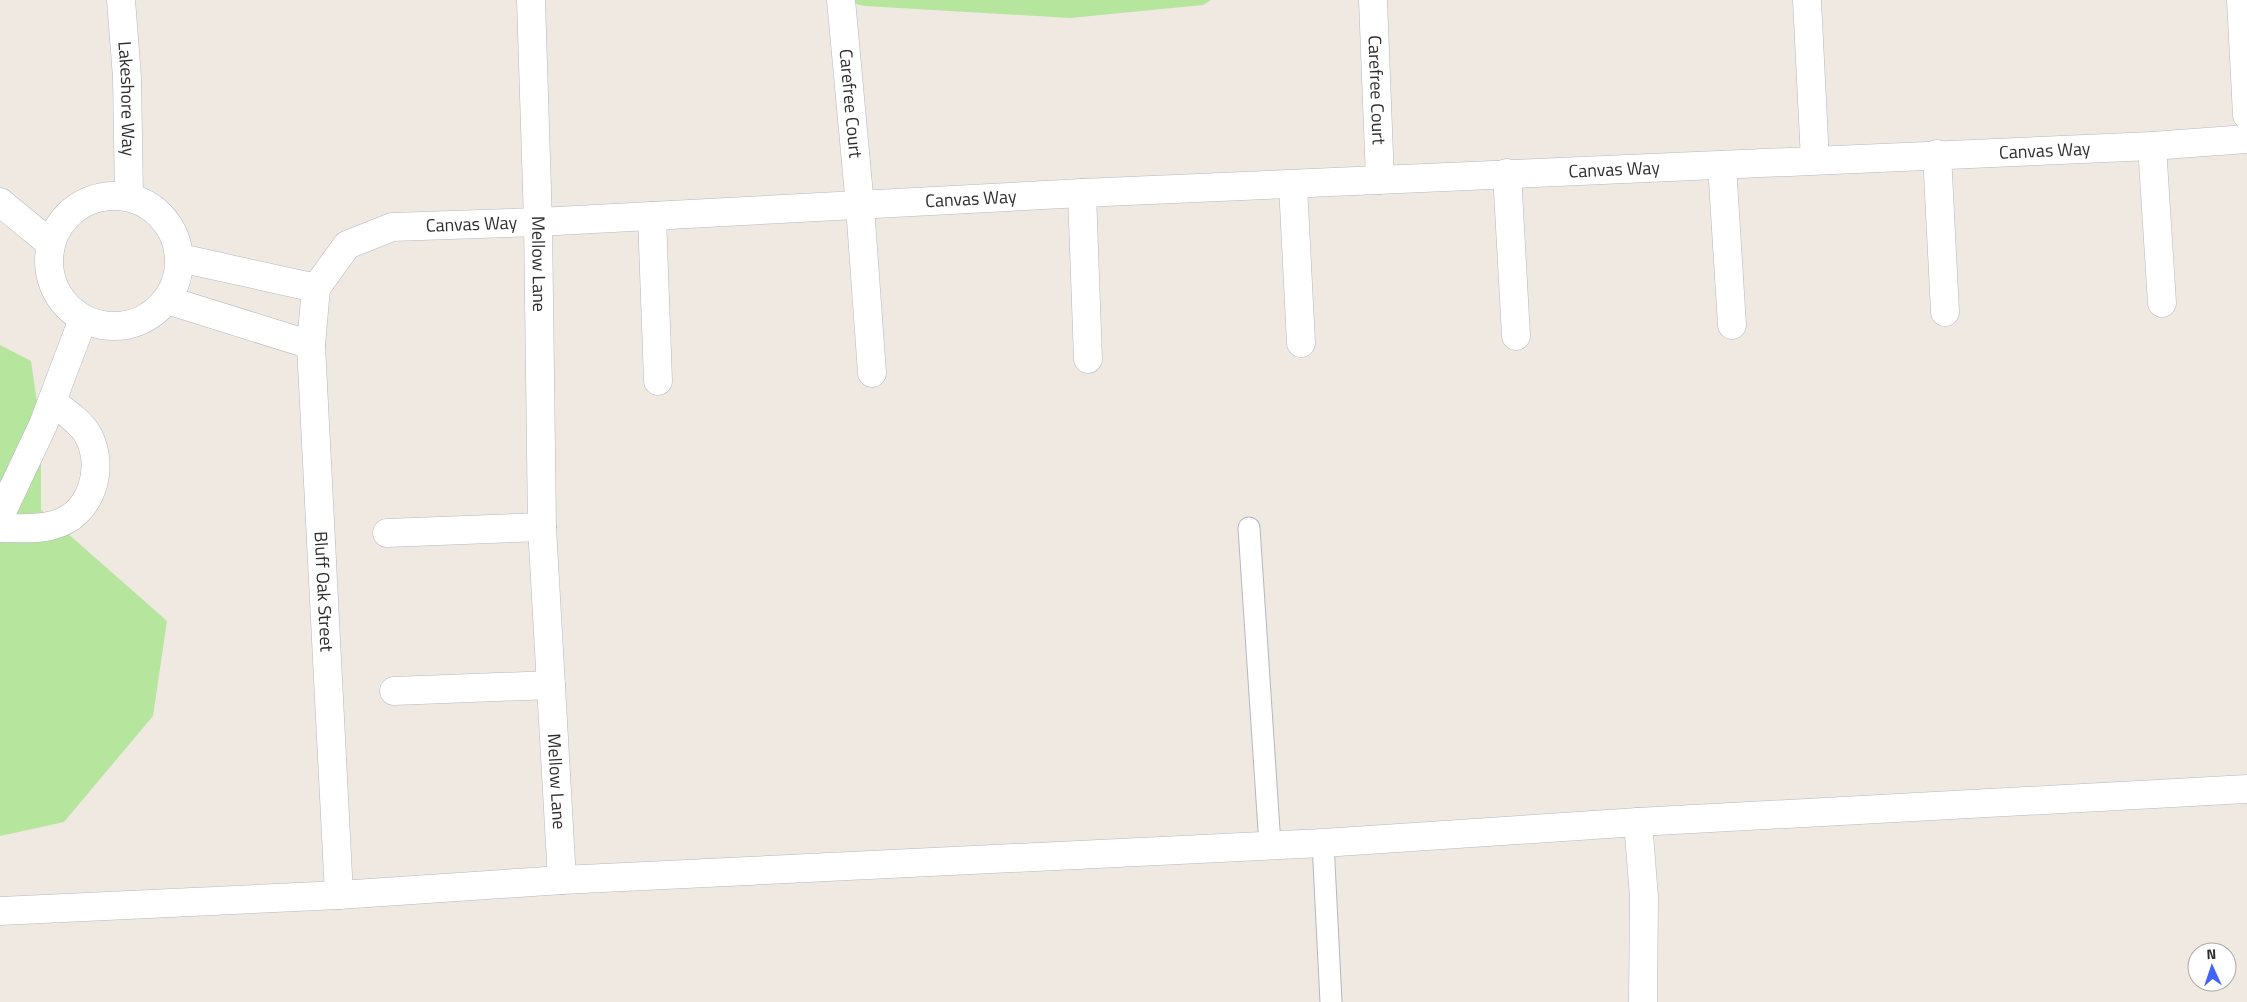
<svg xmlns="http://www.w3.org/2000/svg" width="2247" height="1002" font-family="'Titillium Web',sans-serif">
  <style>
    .green { fill: #b6e59e }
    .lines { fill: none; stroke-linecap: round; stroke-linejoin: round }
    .lane-casing { stroke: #b4b7c1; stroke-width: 23 }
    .street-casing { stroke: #b4b7c1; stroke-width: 29 }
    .secondary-casing { stroke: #b4b7c1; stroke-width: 29 }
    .lane { stroke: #fff; stroke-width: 21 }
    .street { stroke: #fff; stroke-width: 28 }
    .secondary { stroke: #fff; stroke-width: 28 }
    .labels { text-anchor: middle; stroke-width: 4.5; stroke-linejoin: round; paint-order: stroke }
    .street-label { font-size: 18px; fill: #2e2e2e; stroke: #fff }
  </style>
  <rect width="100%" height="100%" fill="#efe9e1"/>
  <path class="green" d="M837 0H1211L1203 5 1070 18 865 6Z
    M0 345 31 361 41 430V510L167 621 153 716 64 822 0 836Z"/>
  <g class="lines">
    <g class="lane-casing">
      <path id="lane" d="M1249 528 1270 845
        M1323 843 1331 1002"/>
    </g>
    <g class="street-casing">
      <g id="street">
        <path id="s1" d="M121 0 127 77 129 197"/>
        <path id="s2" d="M531 0 538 222 542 527 562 880"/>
        <path id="s3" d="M841 0 860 206 872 373"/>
        <path id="s4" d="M1373 0 1380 180"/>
        <path d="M1807 0 1815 160"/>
        <path d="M2241 0 2247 115"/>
        <path d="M2152 146 2162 303"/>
        <path d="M1937 154 1945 312"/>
        <path d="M1722 165 1732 325"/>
        <path d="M1507 173 1516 336"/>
        <path d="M1293 185 1301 343"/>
        <path d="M1082 193 1088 359"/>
        <circle cx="114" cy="261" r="65"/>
        <path d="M0 202 51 244"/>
        <path d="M652 216 658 381"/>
        <path d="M180 258 316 288"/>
        <path id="s5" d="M316 288 347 245 392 227 538 222 1082 193 2152 146 2247 139"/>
        <path id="s6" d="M316 288 311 345 339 895"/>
        <path d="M167 300 311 345"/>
        <path d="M0 516 43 425 83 319"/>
        <path d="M0 528C18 528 36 530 53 525 91 516 106 468 88 435 80 421 64 411 52 402"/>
        <path d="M387 533 542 527"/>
        <path d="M394 691 551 685"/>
        <path d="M1638 822 1644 897 1643 1002"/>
      </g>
    </g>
    <g class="secondary-casing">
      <path id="secondary" d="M0 911 339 895 562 880 1323 843 1638 822 2247 789"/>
    </g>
    <use href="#lane" class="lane"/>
    <use href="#street" class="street"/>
    <use href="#secondary" class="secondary"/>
  </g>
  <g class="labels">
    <g class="street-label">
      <text dy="6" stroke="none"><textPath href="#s4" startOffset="90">Carefree Court</textPath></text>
      <text dy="6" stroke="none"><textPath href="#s1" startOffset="99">Lakeshore Way</textPath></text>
      <text dy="6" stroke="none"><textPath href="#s3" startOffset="104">Carefree Court</textPath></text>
      <text dy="6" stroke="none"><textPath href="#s5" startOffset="1756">Canvas Way</textPath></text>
      <text dy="6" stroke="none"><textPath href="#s5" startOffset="1325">Canvas Way</textPath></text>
      <text dy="6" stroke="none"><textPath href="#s5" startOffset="681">Canvas Way</textPath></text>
      <text dy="6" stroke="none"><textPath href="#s5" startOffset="181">Canvas Way</textPath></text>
      <text dy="6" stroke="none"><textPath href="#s2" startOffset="264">Mellow Lane</textPath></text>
      <text dy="6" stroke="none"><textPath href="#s6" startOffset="304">Bluff Oak Street</textPath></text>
      <text dy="6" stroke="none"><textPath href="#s2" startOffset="782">Mellow Lane</textPath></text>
    </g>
  </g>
  <g transform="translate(2212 967) rotate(357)"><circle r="24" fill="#ffffff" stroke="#ababab"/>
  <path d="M0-4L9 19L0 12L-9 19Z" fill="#4264fb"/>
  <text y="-8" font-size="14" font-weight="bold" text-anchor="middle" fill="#2e2e2e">N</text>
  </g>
</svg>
